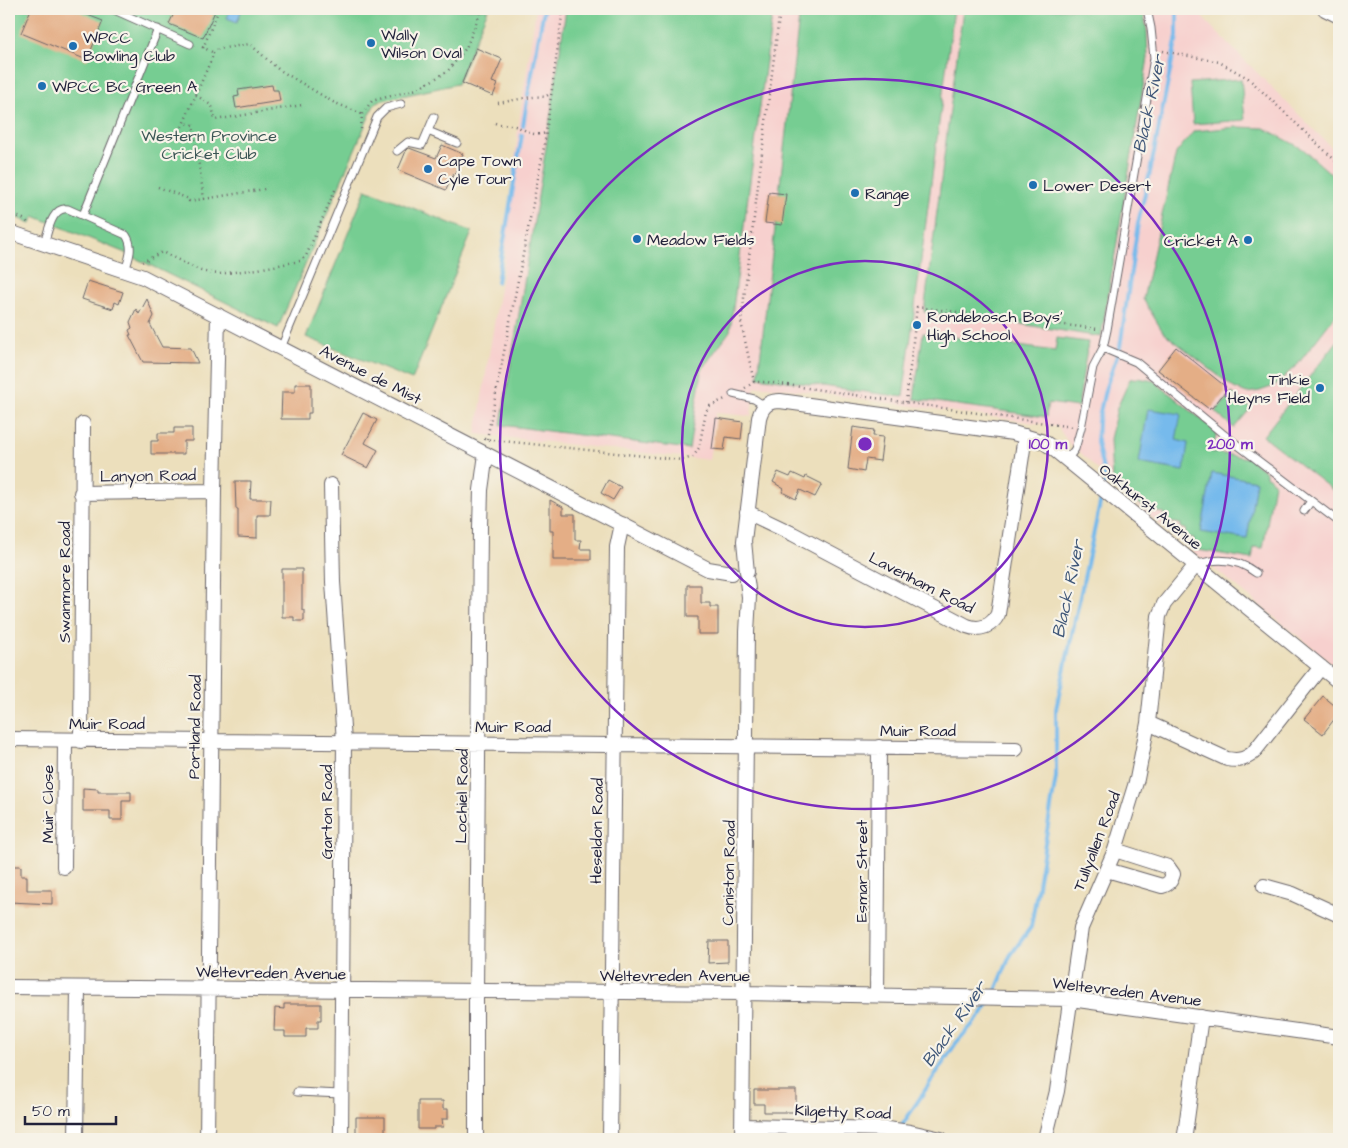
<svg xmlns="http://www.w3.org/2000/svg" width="1348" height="1148" font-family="'Architects Daughter',sans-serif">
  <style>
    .built { fill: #f7d0ce }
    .green { fill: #76cd92; stroke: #4c7866 }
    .water { fill: #76baec; stroke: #4c6e94 }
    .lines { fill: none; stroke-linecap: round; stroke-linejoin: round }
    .stream { stroke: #76baec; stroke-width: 4 }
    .building { fill: #e4ae86 }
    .service-casing { stroke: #696468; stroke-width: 9 }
    .minor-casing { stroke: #696468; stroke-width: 16 }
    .path { stroke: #696468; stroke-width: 2.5; stroke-dasharray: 1 4; stroke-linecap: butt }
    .service { stroke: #fff; stroke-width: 7 }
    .minor { stroke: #fff; stroke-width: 14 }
    .ring { fill: none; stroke: #7b2cbf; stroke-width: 2.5 }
    .poi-dot { fill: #1f6fb2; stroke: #f7f3e8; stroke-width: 2 }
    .labels { text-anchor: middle; stroke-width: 4.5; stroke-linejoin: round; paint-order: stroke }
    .poi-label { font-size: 16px; fill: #22223b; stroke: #f7f3e8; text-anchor: start }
    .park-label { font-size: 16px; fill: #3b5555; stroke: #f7f3e8 }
    .street-label { font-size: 16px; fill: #22223b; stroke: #f7f3e8 }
    .water-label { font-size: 18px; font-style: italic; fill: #3f5779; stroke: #f7f3e8 }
    .centre { fill: #7b2cbf; stroke: #f7f3e8; stroke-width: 2.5 }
    .ring-label { font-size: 15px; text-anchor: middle; font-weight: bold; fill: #7b2cbf; stroke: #f7f3e8; stroke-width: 4.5; stroke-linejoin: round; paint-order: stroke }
  </style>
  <rect width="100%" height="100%" fill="#f7f3e8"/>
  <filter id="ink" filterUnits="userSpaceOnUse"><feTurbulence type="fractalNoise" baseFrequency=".02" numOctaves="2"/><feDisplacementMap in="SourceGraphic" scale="10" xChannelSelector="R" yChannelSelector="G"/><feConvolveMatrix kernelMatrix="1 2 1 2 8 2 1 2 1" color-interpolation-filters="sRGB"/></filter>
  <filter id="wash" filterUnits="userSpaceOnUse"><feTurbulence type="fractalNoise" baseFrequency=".0096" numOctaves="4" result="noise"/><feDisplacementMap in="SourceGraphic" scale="20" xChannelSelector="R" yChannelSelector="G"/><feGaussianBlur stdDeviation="1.12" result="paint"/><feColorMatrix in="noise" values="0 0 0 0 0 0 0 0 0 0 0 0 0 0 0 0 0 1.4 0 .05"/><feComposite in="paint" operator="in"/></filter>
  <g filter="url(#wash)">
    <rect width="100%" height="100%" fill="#ecdfbc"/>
    <path class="built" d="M536 9H1194L1339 155V669L1181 542 1109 481 1081 453 1070 445 1057 426 766 386 756 387 754 389 751 416 716 413 709 460 476 434 504 263 518 129Z"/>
    <path class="green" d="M9 9H488L457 84 379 101 374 105 278 328 123 252 34 216 31 223 9 215Z
      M566 9H773L730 331 702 369 689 449 501 425 546 147Z
      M800 9H954L903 397 758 377Z
      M963 9H1143L1147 31 1148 58 1101 337 1008 322 924 312Z
      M1241 79 1245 120 1193 124 1190 83Z
      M1237 127 1264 128 1303 149 1339 181 1338 312 1298 364 1274 386 1260 391 1247 393 1234 388 1163 332 1143 299 1176 153 1194 131Z
      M366 189 472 232 412 380 306 337Z
      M923 333 1055 351 1057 338 1088 342 1078 407 1048 403 1046 417 914 399Z
      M1339 339V495L1263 436Z
      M1138 378 1154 381 1217 432 1212 452 1248 458 1266 472V476L1269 477 1274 483 1263 548 1254 547 1252 559 1192 549 1194 538 1185 536 1186 529 1181 528V524L1163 521 1164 513 1147 510 1112 481 1110 439 1117 408 1130 379Z
      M1232 393 1251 408 1234 428 1215 412Z"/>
    <path class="water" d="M231 9H242L237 22 227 18Z
      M1148 409 1181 414 1176 440 1188 443 1184 471 1139 463Z
      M1212 473 1256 481 1247 539 1201 532Z"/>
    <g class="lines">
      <path class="stream" d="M528 95 544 9
        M523 126 527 101
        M497 282 522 135
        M1104 484 1105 479 1097 442 1098 421 1105 390 1120 347 1138 223 1150 172 1177 36V9
        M994 995 1010 956 1031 927 1056 777V709L1102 494
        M901 1127 956 1043 981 1015 990 1001"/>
    </g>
    <g id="blocks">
      <path class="building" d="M31 9H72L103 21 87 60 21 33Z
        M176 9H216L203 38 169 24Z
        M476 48 502 59 492 82 498 84 493 96 462 83Z
        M272 85 273 90H278L280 101 236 108 234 97 239 96 238 90Z
        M442 145 463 154 455 174 454 173 446 190 398 170 406 151 409 148 436 158Z
        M769 192 786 194 782 225 765 223Z
        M88 281 123 292 119 304 115 302 113 309 82 299Z
        M147 299 154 316 150 324 162 347 191 348 198 363 143 362 129 335H131L129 330 132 328 130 322 136 309 139 314Z
        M1176 347 1226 387 1224 389 1226 391 1212 408 1210 407 1209 409 1158 370Z
        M295 384H311V413H308V419H281L282 392H295Z
        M363 413 377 420 365 443 378 450 368 468 341 455Z
        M716 418 743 422 741 439 726 437 724 450 712 449Z
        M853 427 874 430 873 436 883 437 880 461 866 459 864 472 848 469Z
        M174 428H192V441H184V454H151V441H158V433H174Z
        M778 472 790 477 792 473 805 479 806 476 822 484 815 497 800 490 796 499 782 492 784 489 773 482Z
        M608 480 621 487 613 500 601 493Z
        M235 481H251L250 499H271L270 515H257V538L238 537V509H236Z
        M550 500 563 507V514H575V540H581L580 549H591V560H553V531H550Z
        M282 569H302V610H304V621H294V617H282Z
        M687 585H701V603H710V607H718V634H698V617H687Z
        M1323 696 1339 709V713L1323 734 1304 719Z
        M83 788 98 789V792H131V801H122V820H110V811H83Z
        M9 866H21V876H27V890H52V904L9 902Z
        M709 941H728V962L708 963Z
        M284 1004H321V1020H318V1028H306V1037H285V1031H274L275 1008 284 1009Z
        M754 1090H796V1112H764V1104H754Z
        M418 1101H443V1109H448V1119H442L443 1127H434V1129H418Z
        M356 1117H385V1139H356Z"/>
    </g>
  </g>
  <g filter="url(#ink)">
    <use href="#blocks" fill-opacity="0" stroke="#696468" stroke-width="1"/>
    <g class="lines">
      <g class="service-casing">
        <path id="service" d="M112 9 190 44
          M428 131 457 143
          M397 151 408 142 422 145 434 117
          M83 215 158 29
          M44 244C48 232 52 206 68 209L126 235C134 247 129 258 125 271
          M281 348 377 117 386 108 401 104
          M1103 348 1136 362 1222 433 1339 522
          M733 394 754 399 765 406
          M1067 460 1075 449 1081 428 1093 367 1103 348 1107 330 1154 58 1151 28 1147 9
          M1304 511 1311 501
          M1196 565C1217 557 1238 559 1256 573
          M297 1092 341 1094"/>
      </g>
      <g class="minor-casing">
        <path id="minor" d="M1325 9 1339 16
          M9 232 143 277 708 569 732 573
          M331 485 333 582 344 742 341 1139
          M81 493 214 491
          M747 512 793 534 967 626C980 631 992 626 998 614L1025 436
          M747 572 744 541 759 418C762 406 768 401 780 401L1013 433 1044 442 1055 450 1339 682
          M1148 723 1227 759C1238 761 1244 760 1253 753L1321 667
          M9 739 1016 749
          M81 741 83 424
          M64 867 65 741
          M1107 870 1162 886C1169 884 1171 881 1173 874L1168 867 1115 850
          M1264 886 1293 894 1339 915
          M9 987 743 993 1071 999 1339 1037
          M877 995 879 747
          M742 1126 887 1129 910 1132 941 1139
          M1185 1134 1201 1017
          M76 1139 78 988
          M207 1139 214 491 218 315
          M476 1139V991L480 527 481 490 486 454
          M610 1139 617 547 622 524
          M742 1139 747 632 749 597 747 581
          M1045 1139 1057 1091 1081 928 1115 850 1137 779 1148 723 1159 616 1164 604 1196 565"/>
      </g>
      <path class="path" d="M202 47 214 53
        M203 48 219 9
        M1163 51 1219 62 1248 78 1339 164
        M196 95 212 106 215 120 302 105
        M498 103C511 101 535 95 545 97L551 93
        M495 123C502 125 508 124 515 126 528 130 530 137 546 133
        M361 129 362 114 372 101 417 89 447 72 466 48 482 9
        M178 136 214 53 218 49 250 44 278 69 333 102 362 114
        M158 187 189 199V201L204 199 193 125 185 123
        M204 199 265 189
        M9 213 26 220 29 225
        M142 262 162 252 201 271 210 273 219 274 258 269 300 261 306 256 335 190
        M754 382 741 322 780 9
        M745 388 754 382H767L1072 427
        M906 402 917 307 1098 329
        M484 439 682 460 693 457 699 448 706 411 710 406 727 398
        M487 439 544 147 563 9"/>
      <use href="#service" class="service"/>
      <use href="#minor" class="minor"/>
    </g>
  </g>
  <g class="ring">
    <circle cx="865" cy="444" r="183"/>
    <circle cx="865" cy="444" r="365"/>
  </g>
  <g class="poi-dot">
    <circle cx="371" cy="43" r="5"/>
    <circle cx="73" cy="46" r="5"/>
    <circle cx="42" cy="86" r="5"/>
    <circle cx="428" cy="169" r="5"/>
    <circle cx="1033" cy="185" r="5"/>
    <circle cx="855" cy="193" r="5"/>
    <circle cx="637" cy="239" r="5"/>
    <circle cx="1248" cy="240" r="5"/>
    <circle cx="917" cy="325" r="5"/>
    <circle cx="1320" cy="388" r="5"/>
  </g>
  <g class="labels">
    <g class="poi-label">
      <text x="381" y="40">Wally<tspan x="381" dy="18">Wilson Oval</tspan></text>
      <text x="83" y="43">WPCC<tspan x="83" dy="18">Bowling Club</tspan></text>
      <text x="52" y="92">WPCC BC Green A</text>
      <text x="438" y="166">Cape Town<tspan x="438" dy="18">Cyle Tour</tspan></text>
      <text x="1043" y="191">Lower Desert</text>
      <text x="865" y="199">Range</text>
      <text x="647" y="245">Meadow Fields</text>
      <text x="1238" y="246" text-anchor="end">Cricket A</text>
      <text x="927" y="322">Rondebosch Boys'<tspan x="927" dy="18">High School</tspan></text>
      <text x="1310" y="385" text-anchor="end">Tinkie<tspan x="1310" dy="18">Heyns Field</tspan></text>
    </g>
    <g class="park-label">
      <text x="209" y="141">Western Province<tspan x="209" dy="18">Cricket Club</tspan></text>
    </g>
    <g class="street-label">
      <text transform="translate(371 374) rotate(27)" y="6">Avenue de Mist</text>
      <text transform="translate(148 475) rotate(-1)" y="6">Lanyon Road</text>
      <text transform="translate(1151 506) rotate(39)" y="6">Oakhurst Avenue</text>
      <text transform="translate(64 582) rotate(-90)" y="6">Swanmore Road</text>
      <text transform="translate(922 582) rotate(27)" y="6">Lavenham Road</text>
      <text x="107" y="729">Muir Road</text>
      <text x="513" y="732">Muir Road</text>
      <text transform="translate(194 727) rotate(-89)" y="6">Portland Road</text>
      <text x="918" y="736">Muir Road</text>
      <text transform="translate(461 796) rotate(-89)" y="6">Lochiel Road</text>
      <text transform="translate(47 804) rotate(-90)" y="6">Muir Close</text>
      <text transform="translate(326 812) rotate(-90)" y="6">Garton Road</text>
      <text transform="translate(596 831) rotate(-89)" y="6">Heseldon Road</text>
      <text transform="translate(1096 841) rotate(-69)" y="6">Tullyallen Road</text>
      <text transform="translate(861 871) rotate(-90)" y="6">Esmar Street</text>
      <text transform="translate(728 873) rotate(-89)" y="6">Coniston Road</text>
      <text transform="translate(271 972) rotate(1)" y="6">Weltevreden Avenue</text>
      <text x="675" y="981">Weltevreden Avenue</text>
      <text transform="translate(1127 991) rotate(7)" y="6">Weltevreden Avenue</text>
      <text transform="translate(843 1111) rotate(2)" y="6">Kilgetty Road</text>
    </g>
    <g class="water-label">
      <text transform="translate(1149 104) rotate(-78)" y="6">Black River</text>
      <text transform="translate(1068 589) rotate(-78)" y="6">Black River</text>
      <text transform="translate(954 1024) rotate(-55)" y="6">Black River</text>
    </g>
  </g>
  <circle cx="865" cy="444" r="8" class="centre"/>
  <g class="ring-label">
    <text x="1048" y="449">100 m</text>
    <text x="1230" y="449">200 m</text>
  </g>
  <rect width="1348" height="1148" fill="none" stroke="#f7f3e8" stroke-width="30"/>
  <path d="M25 1116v8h91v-8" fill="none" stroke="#22223b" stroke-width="2.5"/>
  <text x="32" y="1116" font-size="15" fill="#22223b" stroke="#f7f3e8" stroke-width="4" paint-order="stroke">50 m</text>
</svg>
